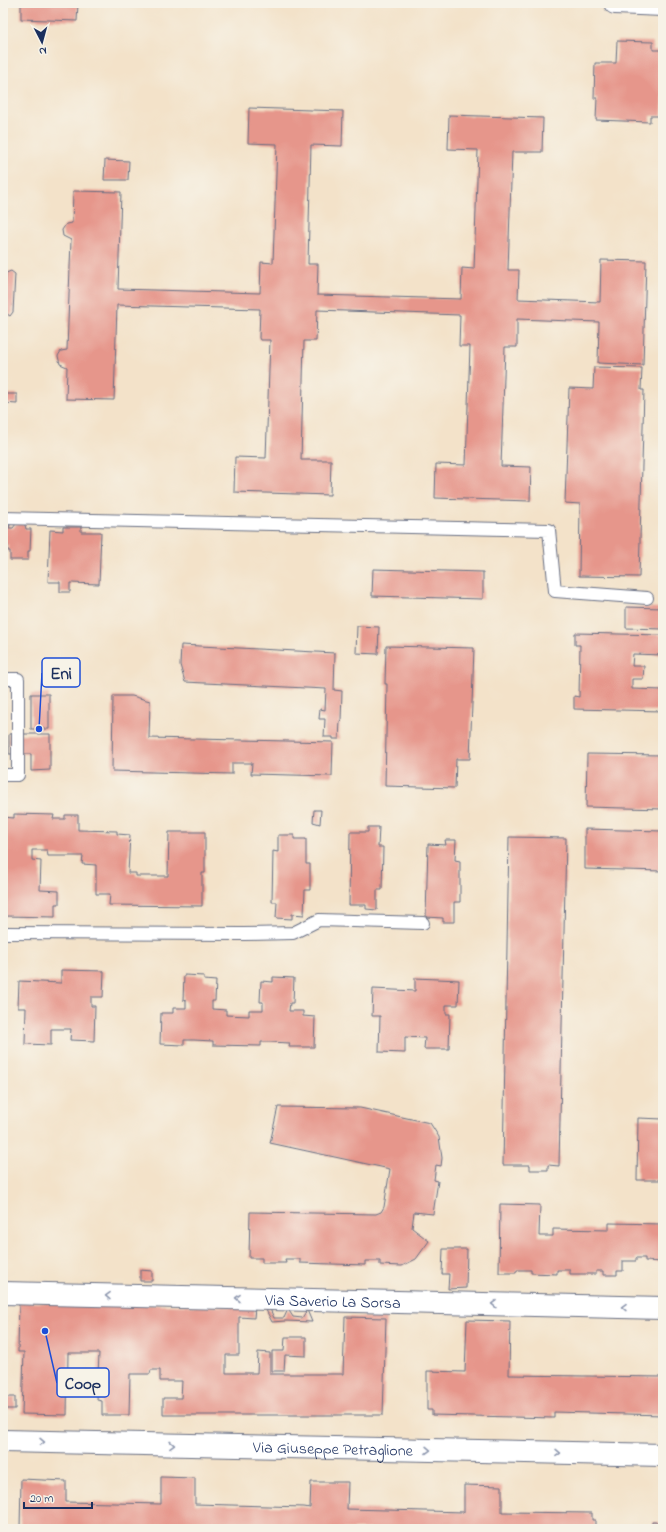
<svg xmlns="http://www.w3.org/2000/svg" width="666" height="1532" font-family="'Indie Flower',sans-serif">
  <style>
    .building { fill: #e6968b }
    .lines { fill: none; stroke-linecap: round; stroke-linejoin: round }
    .lane-casing { stroke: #676e83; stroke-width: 14 }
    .street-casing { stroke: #676e83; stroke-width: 24 }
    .lane { stroke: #fff; stroke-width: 12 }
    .street { stroke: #fff; stroke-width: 22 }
    .oneway { stroke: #8d97ae }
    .labels { text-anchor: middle; stroke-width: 3; stroke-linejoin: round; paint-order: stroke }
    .street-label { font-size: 16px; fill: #1b2f5e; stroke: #f7f3e8 }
    .leader { fill: none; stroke: #1d4ed8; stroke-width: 1.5 }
    .callout-dot { fill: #1d4ed8; stroke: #f7f3e8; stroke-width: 1.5 }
    .callout { fill: #f7f3e8; stroke: #1d4ed8; stroke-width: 1.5 }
    .callout-label { font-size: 17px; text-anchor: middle; font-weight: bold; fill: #1b2f5e }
  </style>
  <rect width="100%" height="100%" fill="#f7f3e8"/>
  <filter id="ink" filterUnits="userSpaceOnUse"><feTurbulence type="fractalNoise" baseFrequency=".025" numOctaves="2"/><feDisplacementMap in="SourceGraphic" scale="8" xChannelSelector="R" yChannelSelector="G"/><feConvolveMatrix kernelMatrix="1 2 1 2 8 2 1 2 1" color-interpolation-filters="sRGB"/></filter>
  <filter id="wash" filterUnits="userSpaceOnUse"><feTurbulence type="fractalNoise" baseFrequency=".012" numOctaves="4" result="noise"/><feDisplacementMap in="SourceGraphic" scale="16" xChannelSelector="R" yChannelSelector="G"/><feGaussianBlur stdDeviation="0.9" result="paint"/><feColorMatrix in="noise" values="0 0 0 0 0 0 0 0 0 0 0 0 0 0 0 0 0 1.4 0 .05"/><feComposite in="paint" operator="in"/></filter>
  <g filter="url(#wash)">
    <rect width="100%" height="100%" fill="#f3e2c9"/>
    <g id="blocks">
      <path class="building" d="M21 3H78L77 21 21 19Z
        M617 41 653 42V50H663V100L662 116H650V122L596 120 597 98H594L595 63H616Z
        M249 108 343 111 342 146 311 145 308 264H318L317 295 461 299 462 268 474 269 478 150 448 149 449 115 543 118 542 152H512L508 270H519L518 299 600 302 601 260 646 261 643 365 598 363 599 322 517 319V347H505L501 466 531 467 530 501 435 498 436 464 466 465 470 346H459L460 315 317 310 316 341H304L301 460H331L330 495 234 492 235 457 266 458 270 340H260L259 338 260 309 117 305 114 400 66 399 67 367 60 364 58 356 61 351 67 350 71 240 63 236 62 230 66 224 72 223 73 191 121 192 118 289 260 293 261 262 273 263 277 144 248 143Z
        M105 160 129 161 128 180H104Z
        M11 271 15 274 13 312 10 316 4 312 6 273Z
        M594 367 642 368 641 390H644L639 577 579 576 580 504 565 503 569 388 593 389Z
        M4 394H17V404L4 403Z
        M20 523 25 525 26 529H31L30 551H28V560H10V551H8V545L3 544V525H10L9 528H13L16 524Z
        M63 527H81V532H101L99 584 70 583V592H60V582H48L50 530 63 531Z
        M373 569 483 572V599L372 596Z
        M626 607 663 608V629L626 628Z
        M357 626 379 627 378 654 356 653Z
        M575 633 663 635V655L633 654 632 666H644L643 679H632V689L663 690V711L574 709V696L579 697 580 645H575Z
        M181 645 335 653 334 690 342 691 341 720 340 721 339 739H333V737H324L325 719H319L320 709 325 710 326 689 185 682 180 665Z
        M386 646 474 648 470 759H456L455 788 385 786 387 684H385Z
        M31 694H49V729H31Z
        M113 696H132L150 701 149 738 333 742 332 776 251 774 252 763H232V774L112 771Z
        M9 734H50V770L31 771V754H9Z
        M587 754 663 755V809L586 807Z
        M314 810H321L320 824 313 822Z
        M14 814 54 815 53 819H65V815H78V830L117 831V834L130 835 128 873H136V876H168L169 832H205V873H202V906L109 905 110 894H96V865L82 864 83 856H48L47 850H32V860L41 861 40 890 59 891V904H55V917L4 916 3 847H5V835H3V817L14 818Z
        M368 827H379L378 847H383L382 890H377V910L366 909V905H349L350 832H368Z
        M585 829 663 831V871L585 869Z
        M278 835H294V839H306V864H310V890H305L304 915 292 914V919L276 918 277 902H272L273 851 278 852Z
        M509 837 566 838 559 1166 548 1165V1170H530V1165H503Z
        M445 840H456L455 860 460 861V902H454V922H443V918L426 917 428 844 446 845Z
        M61 970 104 971 103 997H91V1006H95L94 1041 70 1040 71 1029H51V1045L25 1044 26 1008H18L19 981 61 983Z
        M184 975 204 976V980L216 981 215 1001H212V1009L226 1010V1015L249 1016V1010H263V1002H260L261 981 273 982V977L294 978 293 1003H290L289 1011H303V1016L315 1017 314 1047H289L290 1043 270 1042H261V1046L213 1045V1041L194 1040H184V1045L160 1044 161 1013H173V1008H186V1001L183 1000Z
        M415 978 459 980 458 1005H446V1014H450L449 1049H424L425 1038 405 1037V1053L379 1052 380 1016H372L373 989 415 991Z
        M278 1107 360 1108 430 1123 439 1137 442 1158 441 1166 436 1165 434 1180 438 1181 433 1214 414 1212 412 1228 429 1241 416 1259 402 1266 380 1265V1261H365V1265L300 1263V1259H285L286 1263H262V1258H249L250 1212 376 1214 381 1212 384 1207 390 1169 270 1143Z
        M638 1118 663 1119V1180H637Z
        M500 1204 540 1205 539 1236H553V1229L609 1230V1223L663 1224V1262L645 1261V1258H636V1261H623V1271H617V1275H603V1271H596V1274H570V1270H557V1274L531 1273V1270H517L516 1273H499Z
        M443 1249H467L466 1288 448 1289 449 1274H442Z
        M140 1270 152 1271V1281H140Z
        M19 1302 255 1307 254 1318 239 1317V1355H226V1373H257L258 1352 270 1353V1374H343L345 1317 386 1318 383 1415H163V1398H181L182 1381H160V1370H151L150 1374H130L129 1415H102V1401L97 1400 99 1353H68L67 1415 22 1414 24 1352H18Z
        M270 1309 274 1318H284L288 1309 293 1317 302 1318 307 1310 312 1322 285 1321 272 1322 266 1310Z
        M467 1320 510 1321 509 1375 663 1377V1415L554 1412V1418L432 1415V1410H427V1371L465 1372Z
        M285 1337H306V1356L285 1355 284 1371H272V1351H284Z
        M3 1397H15V1409H3Z
        M161 1477 195 1478V1504L304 1507 310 1508 311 1482H348L347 1509 464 1512V1485L502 1486V1512L592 1513V1520H595V1529H20L21 1479 66 1481V1502L161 1504Z
        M652 1522H663V1529H652Z"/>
    </g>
  </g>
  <g filter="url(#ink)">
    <use href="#blocks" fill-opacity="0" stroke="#676e83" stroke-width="1"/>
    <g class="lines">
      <g class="lane-casing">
        <path id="lane" d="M3 518 549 530 555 591 647 598
          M3 679H18V775H3
          M3 933 243 934 293 933 319 920 423 923"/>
      </g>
      <g class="street-casing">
        <g id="street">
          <path d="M615 3 663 5"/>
          <path id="s1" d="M3 1293 663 1308"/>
          <path id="s2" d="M3 1441 663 1455"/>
        </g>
      </g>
      <use href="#lane" class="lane"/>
      <use href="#street" class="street"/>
    </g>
    <defs><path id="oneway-chevron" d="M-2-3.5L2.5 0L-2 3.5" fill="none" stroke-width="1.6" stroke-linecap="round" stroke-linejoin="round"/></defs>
    <g class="oneway">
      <use href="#oneway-chevron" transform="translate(108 1296) rotate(-179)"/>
      <use href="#oneway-chevron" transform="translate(238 1298) rotate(-179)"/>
      <use href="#oneway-chevron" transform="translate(494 1304) rotate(-179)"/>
      <use href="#oneway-chevron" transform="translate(624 1307) rotate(-179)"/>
      <use href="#oneway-chevron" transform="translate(42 1442) rotate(1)"/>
      <use href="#oneway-chevron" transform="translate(172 1445) rotate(1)"/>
      <use href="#oneway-chevron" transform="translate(428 1450) rotate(1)"/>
      <use href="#oneway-chevron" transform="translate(558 1453) rotate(1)"/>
    </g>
  </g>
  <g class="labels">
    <g class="street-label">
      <text dy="6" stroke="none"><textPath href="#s1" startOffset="330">Via Saverio La Sorsa</textPath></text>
      <text dy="6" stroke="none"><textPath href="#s2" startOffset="330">Via Giuseppe Petraglione</textPath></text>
    </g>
  </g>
  <path class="leader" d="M39 729L42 673M45 1331L57 1383"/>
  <g class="callout-dot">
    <circle cx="39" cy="729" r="4"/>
    <circle cx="45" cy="1331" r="4"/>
  </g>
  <g class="callout">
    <rect x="42" y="658" width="38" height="29" rx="4"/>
    <rect x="57" y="1368" width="52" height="29" rx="4"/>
  </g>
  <g class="callout-label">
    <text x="61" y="679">Eni</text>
    <text x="83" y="1389">Coop</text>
  </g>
  <rect width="666" height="1532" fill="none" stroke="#f7f3e8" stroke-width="16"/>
  <g transform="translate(42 42) rotate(174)" stroke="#f7f3e8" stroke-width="3" paint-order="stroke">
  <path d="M0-3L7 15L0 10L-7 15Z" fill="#1b2f5e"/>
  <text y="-6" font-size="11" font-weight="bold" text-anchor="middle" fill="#1b2f5e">N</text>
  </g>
  <path d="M24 1502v6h68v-6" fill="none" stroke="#1b2f5e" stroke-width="2"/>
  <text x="30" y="1502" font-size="12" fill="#1b2f5e" stroke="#f7f3e8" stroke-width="3" paint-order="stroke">20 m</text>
</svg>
